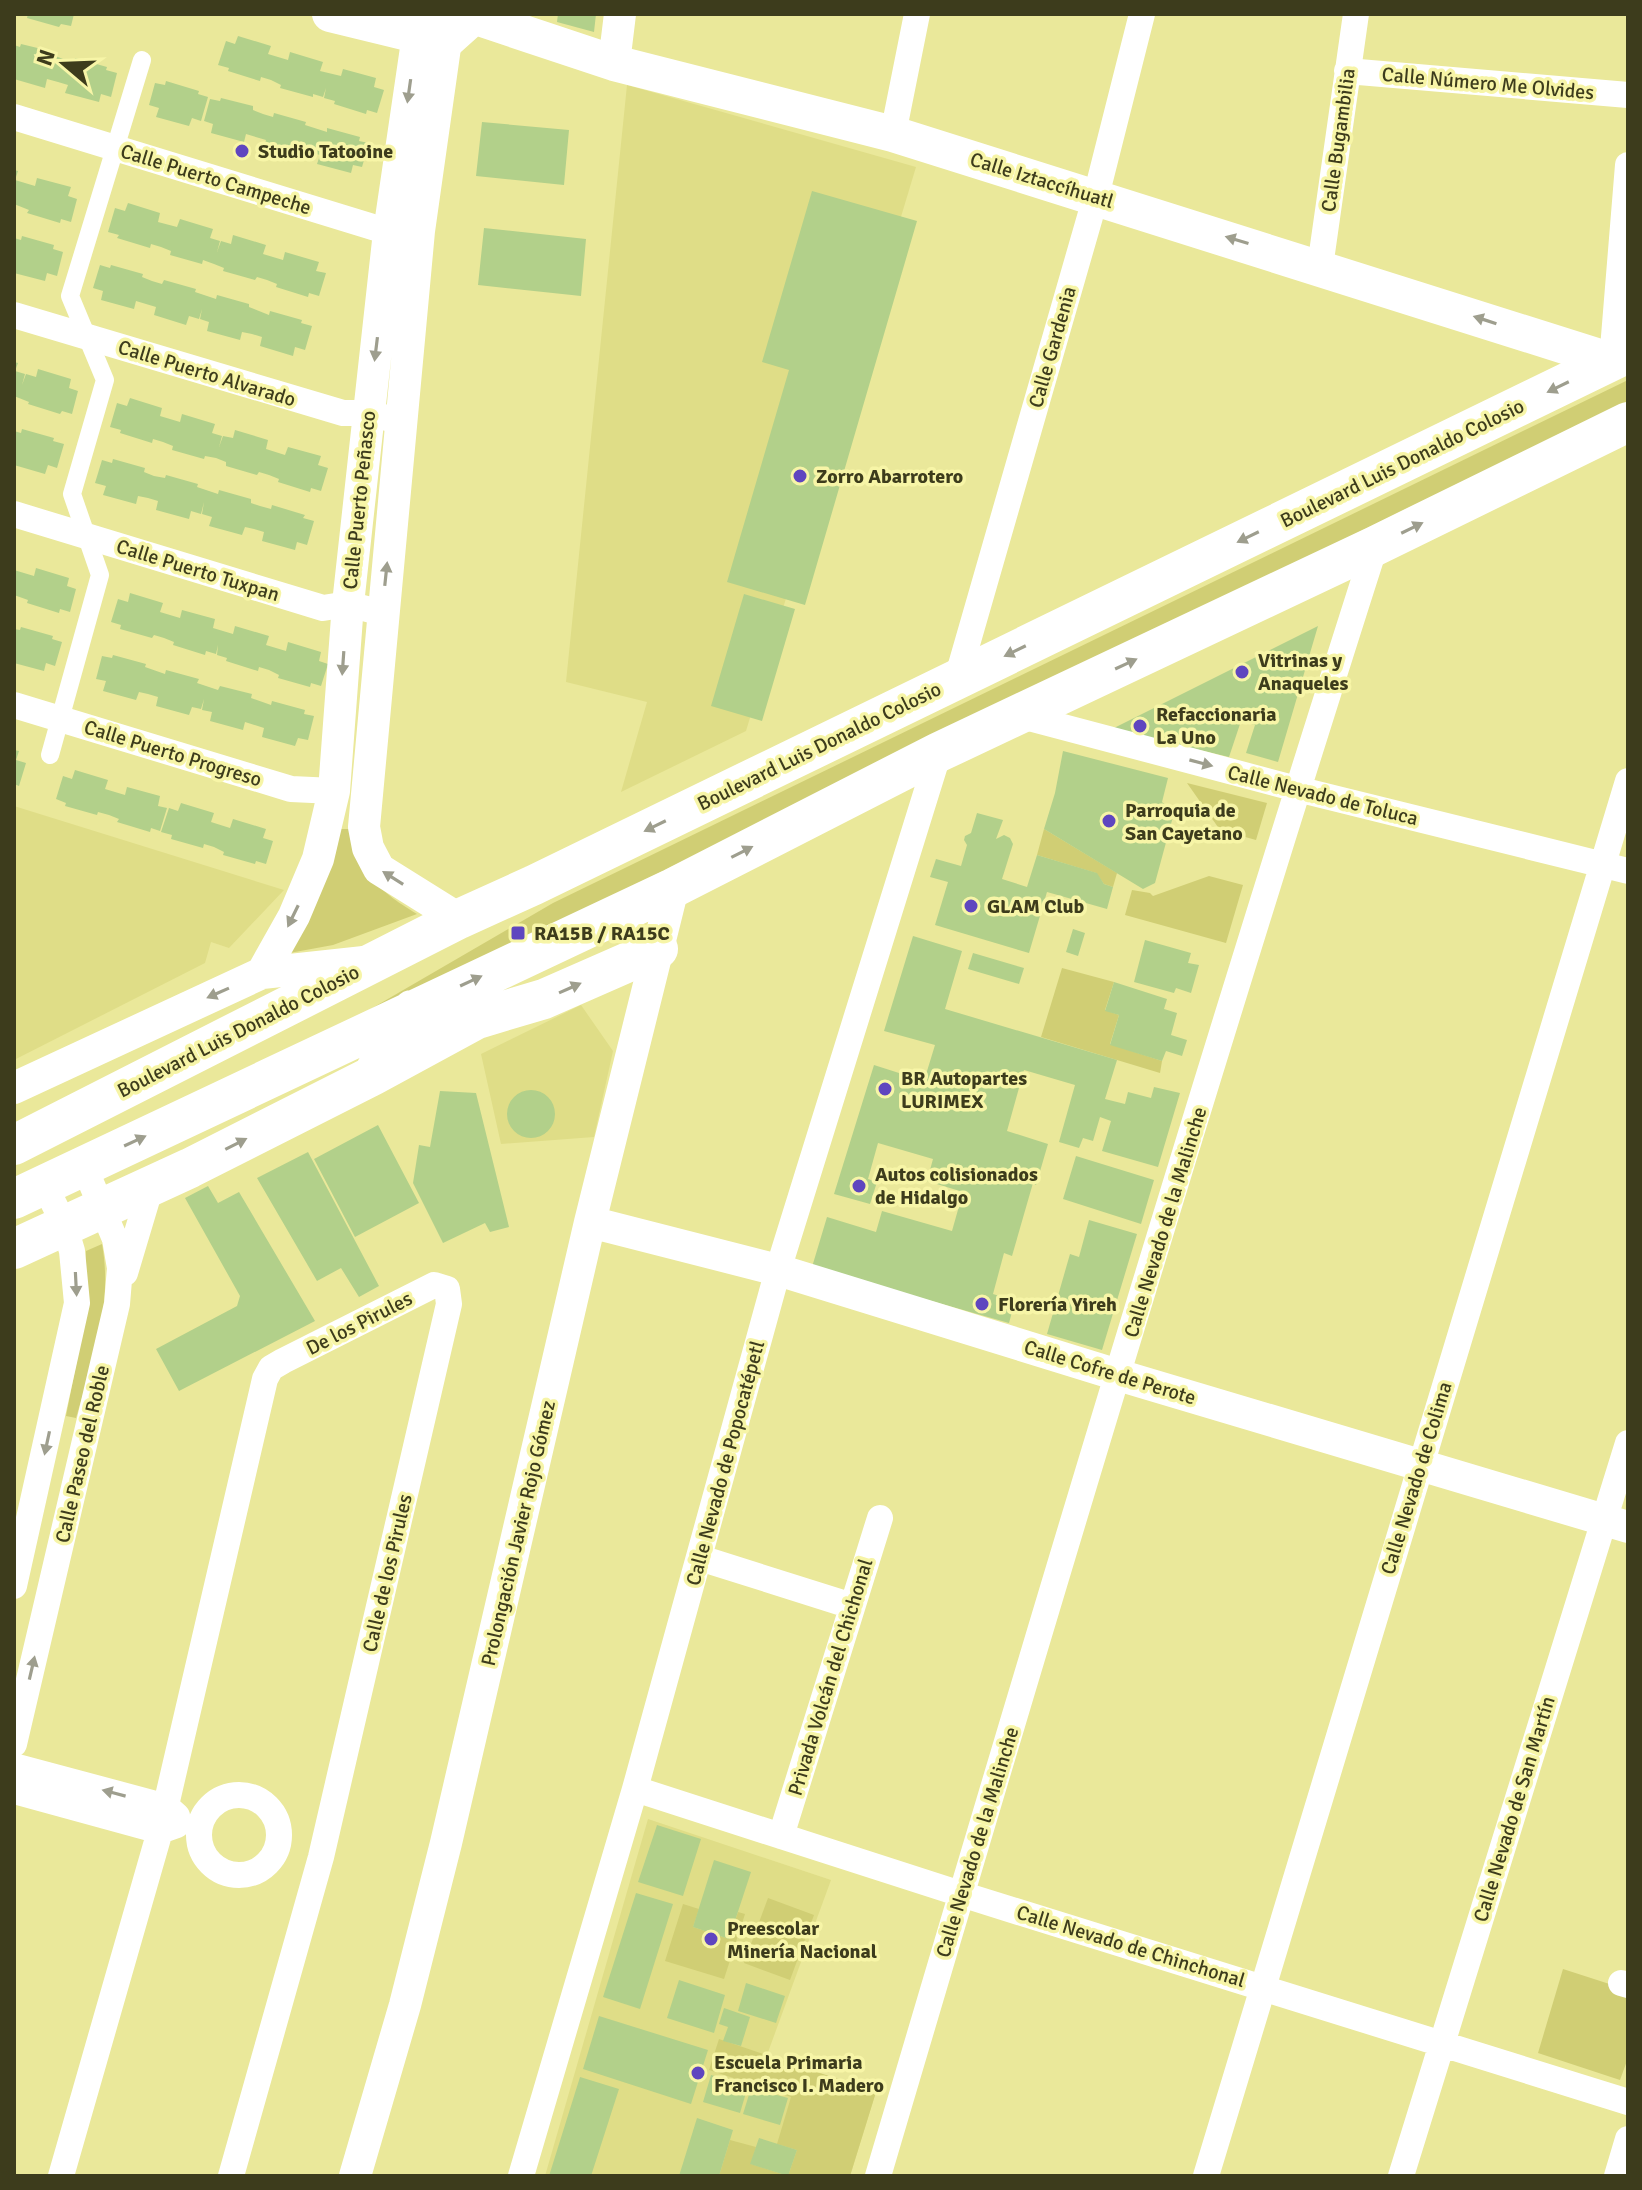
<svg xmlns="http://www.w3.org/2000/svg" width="1642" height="2190" font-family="Signika,sans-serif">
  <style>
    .built { fill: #dfdd87 }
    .green { fill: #d0ce74 }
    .building { fill: #b2d08a }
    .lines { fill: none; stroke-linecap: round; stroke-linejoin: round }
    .pedestrian { stroke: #fff; stroke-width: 18 }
    .minor { stroke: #fff; stroke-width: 26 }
    .tertiary { stroke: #fff; stroke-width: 32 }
    .secondary { stroke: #fff; stroke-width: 36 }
    .primary { stroke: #fff; stroke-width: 40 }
    .oneway { fill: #9e9e8e }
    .poi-dot { fill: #5f46bf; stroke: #f7f5a7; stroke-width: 3 }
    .labels { text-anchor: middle; stroke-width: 7; stroke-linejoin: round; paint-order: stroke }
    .street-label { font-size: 20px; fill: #3d3c1c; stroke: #f7f5a7 }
    .poi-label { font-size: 20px; font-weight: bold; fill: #3d3c1c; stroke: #f7f5a7; text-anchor: start }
  </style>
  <rect width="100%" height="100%" fill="#eae89a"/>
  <path class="built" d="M627 85 916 167 746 731 621 792 647 702 566 682Z
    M14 806 284 890 229 948 211 942 205 963 14 1060Z
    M581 1005 613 1051 594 1137 501 1144 481 1054Z
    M648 1819 831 1880 767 2055 876 2092 850 2176H545Z"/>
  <path class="green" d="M1628 380V401L363 1017 362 1014 553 903Z
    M1187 783 1267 803 1256 840 1220 830Z
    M340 829H350C367 877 373 887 417 914L333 945 284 954C309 914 334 877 340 829Z
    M1044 829 1117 873 1113 887 1104 884 1096 873 1037 855Z
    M1209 876 1243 885 1226 943 1125 915 1132 890 1150 893 1153 896Z
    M1062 968 1114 982 1105 1010 1119 1015 1110 1044 1162 1061 1160 1073 1041 1037Z
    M102 1244C113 1304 93 1361 76 1418L66 1416 79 1350 86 1251Z
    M768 1898 814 1915 790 1980 744 1963Z
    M683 1904 699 1909 693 1927 729 1939 738 1912 745 1914 724 1979 665 1961Z
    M1563 1969 1628 1990V2058L1620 2080 1538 2053Z
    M719 2039 876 2092 850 2176H719L730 2140 756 2147 751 2164 788 2176 797 2150 777 2144 791 2097 709 2070Z"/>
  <path class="building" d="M28 14H74L71 26 61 24 59 27 27 18Z
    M558 14H596L594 32 557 22Z
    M238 36 271 46 268 54 288 60 290 52 323 62 320 71 341 76 343 69 376 78 374 87 384 90 377 113 367 110 366 114 334 104 335 101 324 98 326 88 323 97 313 94V97L280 88 281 85 271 80 261 77 260 81 228 71 229 68 218 65 226 41 235 44Z
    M21 44 54 52 53 55 63 59 74 62 75 58 107 67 106 70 117 73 111 97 101 94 99 102 65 93 68 85 58 82 47 79 45 88 14 79V45L20 47Z
    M166 81 199 91 198 94 208 97 201 121 192 118 189 126 156 117 159 108 149 105 155 83 165 85Z
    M221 98 253 106V110L263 114 273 117 274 113 306 122 305 125 327 132V128L360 137 359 141 369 143 362 167 353 165 351 173 317 164 320 155 309 152 299 150 297 158 264 148 266 140 246 134 244 142 211 133 213 124 204 121 210 99 220 101Z
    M482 122 569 130 564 185 476 176Z
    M14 170 18 171 15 180 35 186 37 178 71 187 68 196 77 199 71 222 61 219 60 223 27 213 29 210 14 204Z
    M812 191 917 221 805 605 727 582 789 370 762 362Z
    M128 203 160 213 158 222 177 227 180 219 213 229 210 238 220 241 217 252 221 241 231 244 233 235 266 245 263 254 283 260 285 252 319 262 316 271 326 273 319 296 309 293 308 297 276 287 277 284 267 280 257 277 255 280 223 271 224 268 214 264 203 260 202 264 170 255 171 251 161 247 151 244 150 248 117 238 119 235 108 232 115 208 125 211Z
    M484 228 586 239 581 296 478 285Z
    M22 236 54 245 53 249 63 252 57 276 47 273 45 281 14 273V238L21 240Z
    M100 265 110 268 111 265 143 274 142 277 152 281 162 284 164 280 196 289 195 292 216 299 217 295 249 304V307L269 315 270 311 302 320 301 323 312 326 305 350 295 347 293 356 260 346 262 337 252 334 242 332 240 340 207 331 209 322 200 319 202 309 199 319 189 316 186 325 154 315 156 307 136 301 134 309 101 300 103 291 93 288Z
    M14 362 18 363 15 371 25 374 22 385 26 374 36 377 38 369 71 379 69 388 78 391 72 414 62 411 60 414 28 404 29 402 14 396Z
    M130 398 162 408 160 416 180 422 182 414 215 424 212 433 222 436 219 447 223 436 233 438 235 430 268 440 266 449 285 455 288 447 321 456 318 465 328 468 321 491 311 488 310 492 278 482 279 479 269 475 259 472 257 475 226 466V462L216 458 205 456 204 459 172 450 173 446 163 442 153 439 152 443 120 433 121 430 110 427 117 403 127 406Z
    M22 429 54 438 53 441 64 444 57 468 48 465 45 474 14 465V431L21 433Z
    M113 459 145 468 144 472 154 476 165 478 166 475 198 484 197 487 218 494 219 490 251 499V503L260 506 271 509 272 505 305 515 303 518 314 521 307 545 297 542 295 550 262 541 264 532 254 529 245 527 242 535 209 526 212 517 202 514 204 502 201 514 191 511 189 519 156 510 158 501 148 498 138 496 136 504 103 495 106 486 95 483 102 460 112 463Z
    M36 568 69 578 67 586 76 589 70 612 60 609 59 613 27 603 28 600 14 595V570L34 576Z
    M130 593 163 603 160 612 180 618 182 610 215 619 213 628 233 634 235 626 269 636 266 645 286 651 288 642 321 652 319 661 328 664 321 686 311 683 310 687 278 678 279 675 269 670 259 667 258 671 226 661 227 658 217 655 218 645 216 654 206 651 205 655 173 645 174 642 164 638 154 635 152 638 120 629 121 625 111 622 118 599 128 602Z
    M744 594 795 609 762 721 711 706Z
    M1318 626 1278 762 1246 753 1255 725 1241 721 1229 757 1112 729Z
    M21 627 53 636 52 639 62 642 55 666 46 663 44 671 14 663V629L20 630Z
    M113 655 146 664 145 667 165 674 166 670 199 679 197 683 218 690 220 686 252 694 251 698 271 705 272 701 305 710 304 714 314 716 308 740 298 738 295 746 262 737 264 728 245 722 243 730 210 721 212 712 202 710 204 699 201 709 192 707 189 715 156 706 158 697 148 694 139 692 136 700 103 691 106 681 96 679 102 656 112 658Z
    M14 750 19 751 16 760 26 763 19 786 14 784Z
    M1063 751 1168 778 1162 802 1174 813 1155 883 1143 889 1044 829 1055 793Z
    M75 770 108 780 105 789 125 795 127 787 160 796 158 806 167 808 160 831 151 828 150 832 117 822 119 819 109 815 98 812 97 815 65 806 66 803 56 799 63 776 72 779Z
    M181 803 214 813 211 822 230 828 233 819 266 829 263 838 273 841 266 864 256 861 255 864 223 855 224 852 214 847 204 844 203 848 171 839 172 835 161 832 169 808 178 811Z
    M977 813 1003 820 996 839 1004 835 1010 838 1013 844 1002 879 1027 887 1037 855 1097 873 1104 884 1113 887 1107 909 1047 892 1029 953 935 925 948 882 930 877 936 859 961 866 967 845 964 840 965 836 971 833Z
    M1073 929 1085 933 1078 956 1066 952Z
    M913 936 962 951 945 1009 1117 1060 1105 1099 1125 1104 1128 1092 1151 1098 1154 1087 1180 1093 1158 1167 1102 1151 1111 1121 1100 1117 1093 1141 1083 1138 1079 1148 1059 1142 1075 1085 1024 1070 1007 1131 1048 1144 1036 1185 1033 1183 1012 1256 1004 1253 993 1294 1015 1301 1009 1323 812 1267 827 1217 876 1232 882 1211 952 1231 963 1192 927 1181 933 1159 878 1143 868 1179 877 1182 870 1204 834 1194 874 1065 924 1081 935 1045 884 1031Z
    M1145 940 1191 953 1188 963 1199 965 1191 993 1176 988 1174 993 1134 982Z
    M973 953 1024 968 1019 984 968 969Z
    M1114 982 1167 999 1164 1009 1177 1013 1171 1035 1187 1040 1182 1056 1166 1051 1162 1061 1110 1045 1119 1015 1105 1011Z
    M507 1114a24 24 0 1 1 48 0a24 24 0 1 1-48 0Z
    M440 1091 476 1093 509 1227 490 1232 485 1223 443 1243 413 1183 419 1145 430 1147Z
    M378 1125 419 1203 355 1237 314 1159Z
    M308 1152 379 1286 359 1297 341 1268 317 1281 257 1178Z
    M1076 1156 1154 1180 1141 1224 1063 1199Z
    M208 1186 218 1203 239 1192 315 1321 179 1391 156 1349 237 1306 240 1296 185 1198Z
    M1089 1220 1137 1234 1102 1350 1047 1334 1070 1254 1079 1257Z
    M657 1825 701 1839 683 1896 638 1882Z
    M714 1860 751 1872 729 1939 693 1927Z
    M636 1893 673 1904 640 2009 603 1997Z
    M679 1980 725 1995 714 2033 667 2018Z
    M746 1983 785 1996 776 2023 738 2011Z
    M724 2008 750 2017 741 2046 723 2041 728 2027 719 2024Z
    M599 2016 708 2050 691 2104 583 2069Z
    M711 2075 748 2086 740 2113 703 2102Z
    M580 2077 619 2089 591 2176H549Z
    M751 2088 788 2098 780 2125 743 2114Z
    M697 2118 733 2130 719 2176H679Z
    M759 2138 797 2150 788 2176 750 2164Z"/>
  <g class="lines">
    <path class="pedestrian" d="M50 755 100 575 72 494 105 380 70 296 142 60"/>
    <path class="minor" d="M1347 71 1628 95
      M14 117 389 232 405 231
      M893 134 917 14
      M1320 267 1356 14
      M14 315 343 413H369L387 418
      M1612 361 1628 165
      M14 514 323 608 348 604 382 613
      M957 679 1096 196 1142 14
      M14 705 291 789 334 791
      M1018 715 1297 789 1628 871
      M125 1273 151 1186
      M700 1558 852 1606
      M14 1586 77 1303 72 1251 64 1224 44 1184
      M14 1744 117 1304 120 1268 115 1239 84 1166
      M14 1766 167 1807 177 1816
      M635 1789 961 1894 1628 2102
      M14 1791 160 1831 177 1825
      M199 1835a40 40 0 1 1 80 0a40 40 0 1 1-80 0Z
      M781 1836 880 1518
      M1621 1983 1628 1985
      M61 2176 160 1831 265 1379 271 1368 283 1361 434 1285 447 1289 449 1304 321 1857 231 2176
      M521 2176 635 1789 778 1270 939 752
      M878 2176C1039 1631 1202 1087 1375 546
      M1206 2176 1628 781
      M1401 2176 1628 1443
      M1617 2176 1628 2139"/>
    <path class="tertiary" d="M449 19 419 231 364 827 368 848 379 869 459 919
      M614 63 620 14
      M262 973 294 916 318 859 334 791 348 604 369 413 389 232 421 14
      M14 1088 262 973 364 962
      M590 1222 778 1270 1118 1375 1628 1527
      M355 2176 405 2005 446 1843 590 1222 673 888"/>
    <path class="secondary" d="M330 14 445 42 474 16
      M467 14 614 63 893 134 1612 361"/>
    <path class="primary" d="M372 1076 477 1019 544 999 658 949
      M14 1145 459 919 534 885 1628 353
      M14 1199 673 888 939 752 1375 546 1628 422
      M14 1249 190 1168 372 1076 412 1010"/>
  </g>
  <defs><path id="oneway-solid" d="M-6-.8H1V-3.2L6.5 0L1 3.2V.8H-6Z" transform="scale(2)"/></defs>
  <g class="oneway">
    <use href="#oneway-solid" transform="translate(409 91) rotate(98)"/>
    <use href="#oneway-solid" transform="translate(1237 240) rotate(-163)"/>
    <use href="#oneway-solid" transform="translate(1485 320) rotate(-162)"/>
    <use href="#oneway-solid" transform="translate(376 349) rotate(97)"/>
    <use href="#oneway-solid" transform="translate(1558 387) rotate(154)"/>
    <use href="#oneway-solid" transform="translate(1412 528) rotate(-26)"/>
    <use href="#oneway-solid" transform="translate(1248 537) rotate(154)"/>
    <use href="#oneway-solid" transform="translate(386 574) rotate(-84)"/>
    <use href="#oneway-solid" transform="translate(1015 651) rotate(154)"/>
    <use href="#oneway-solid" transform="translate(343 663) rotate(94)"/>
    <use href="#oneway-solid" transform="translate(1126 664) rotate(-25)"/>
    <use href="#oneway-solid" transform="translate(1201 763) rotate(15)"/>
    <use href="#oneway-solid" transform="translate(655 826) rotate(154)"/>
    <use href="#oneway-solid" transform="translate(742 852) rotate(-27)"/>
    <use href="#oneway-solid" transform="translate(393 878) rotate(-148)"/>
    <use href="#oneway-solid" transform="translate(293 916) rotate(116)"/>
    <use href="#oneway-solid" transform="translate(471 981) rotate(-25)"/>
    <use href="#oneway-solid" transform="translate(570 988) rotate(-24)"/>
    <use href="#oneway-solid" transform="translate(218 993) rotate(156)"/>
    <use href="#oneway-solid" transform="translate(135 1141) rotate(-25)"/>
    <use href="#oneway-solid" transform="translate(236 1144) rotate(-27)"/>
    <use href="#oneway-solid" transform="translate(76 1284) rotate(87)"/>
    <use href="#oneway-solid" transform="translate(47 1443) rotate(102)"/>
    <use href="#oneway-solid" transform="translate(32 1668) rotate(-77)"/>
    <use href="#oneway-solid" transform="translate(114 1793) rotate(-165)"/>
  </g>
  <g class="poi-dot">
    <circle cx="242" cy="151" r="8"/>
    <circle cx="800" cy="476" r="8"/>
    <circle cx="1242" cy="672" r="8"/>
    <circle cx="1140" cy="726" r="8"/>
    <circle cx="1109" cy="821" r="8"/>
    <circle cx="971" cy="906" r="8"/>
    <rect x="510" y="925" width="16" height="16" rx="4"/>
    <circle cx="885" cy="1089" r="8"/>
    <circle cx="859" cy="1186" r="8"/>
    <circle cx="982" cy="1304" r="8"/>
    <circle cx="711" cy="1939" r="8"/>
    <circle cx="698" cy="2073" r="8"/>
  </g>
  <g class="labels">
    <g class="street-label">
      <text transform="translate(1488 83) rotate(5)" y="7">Calle Número Me Olvides</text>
      <text transform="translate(1338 140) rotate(-82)" y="7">Calle Bugambilia</text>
      <text transform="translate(216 179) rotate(17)" y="7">Calle Puerto Campeche</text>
      <text transform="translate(1042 180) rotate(17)" y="7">Calle Iztaccíhuatl</text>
      <text transform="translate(1052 347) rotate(-74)" y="7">Calle Gardenia</text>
      <text transform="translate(207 373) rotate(17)" y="7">Calle Puerto Alvarado</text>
      <text transform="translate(1402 463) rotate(-26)" y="7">Boulevard Luis Donaldo Colosio</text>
      <text transform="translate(359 500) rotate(-84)" y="7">Calle Puerto Peñasco</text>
      <text transform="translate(198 570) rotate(17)" y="7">Calle Puerto Tuxpan</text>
      <text transform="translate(819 746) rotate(-26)" y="7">Boulevard Luis Donaldo Colosio</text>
      <text transform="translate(173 753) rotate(17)" y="7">Calle Puerto Progreso</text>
      <text transform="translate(1323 795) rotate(14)" y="7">Calle Nevado de Toluca</text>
      <text transform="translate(238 1031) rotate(-27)" y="7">Boulevard Luis Donaldo Colosio</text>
      <text transform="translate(1165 1222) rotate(-73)" y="7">Calle Nevado de la Malinche</text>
      <text transform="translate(359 1323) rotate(-27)" y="7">De los Pirules</text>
      <text transform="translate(1110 1372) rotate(17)" y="7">Calle Cofre de Perote</text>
      <text transform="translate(82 1454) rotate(-77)" y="7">Calle Paseo del Roble</text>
      <text transform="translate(725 1463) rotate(-75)" y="7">Calle Nevado de Popocatépetl</text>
      <text transform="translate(1416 1478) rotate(-73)" y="7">Calle Nevado de Colima</text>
      <text transform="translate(518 1533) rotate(-77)" y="7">Prolongación Javier Rojo Gómez</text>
      <text transform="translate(387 1573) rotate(-77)" y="7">Calle de los Pirules</text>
      <text transform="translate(830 1677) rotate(-73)" y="7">Privada Volcán del Chichonal</text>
      <text transform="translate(1514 1809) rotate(-73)" y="7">Calle Nevado de San Martín</text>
      <text transform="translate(977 1842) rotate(-73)" y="7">Calle Nevado de la Malinche</text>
      <text transform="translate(1131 1946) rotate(17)" y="7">Calle Nevado de Chinchonal</text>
    </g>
    <g class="poi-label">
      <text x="258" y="158">Studio Tatooine</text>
      <text x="816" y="483">Zorro Abarrotero</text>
      <text x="1258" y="667">Vitrinas y<tspan x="1258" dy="23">Anaqueles</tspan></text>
      <text x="1156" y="721">Refaccionaria<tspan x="1156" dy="23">La Uno</tspan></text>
      <text x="1125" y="817">Parroquia de<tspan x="1125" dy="23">San Cayetano</tspan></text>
      <text x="987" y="913">GLAM Club</text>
      <text x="534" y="940">RA15B / RA15C</text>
      <text x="901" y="1085">BR Autopartes<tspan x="901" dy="23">LURIMEX</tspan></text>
      <text x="875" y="1181">Autos colisionados<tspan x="875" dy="23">de Hidalgo</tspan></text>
      <text x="998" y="1311">Florería Yireh</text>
      <text x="727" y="1935">Preescolar<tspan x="727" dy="23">Minería Nacional</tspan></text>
      <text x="714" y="2069">Escuela Primaria<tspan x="714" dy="23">Francisco I. Madero</tspan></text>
    </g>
  </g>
  <rect width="1642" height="2190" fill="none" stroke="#3d3c1c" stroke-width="32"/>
  <g transform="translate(64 64) rotate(289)" stroke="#f7f5a7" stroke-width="6" paint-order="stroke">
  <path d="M0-6L14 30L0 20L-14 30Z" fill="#3d3c1c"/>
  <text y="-12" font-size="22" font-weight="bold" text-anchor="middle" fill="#3d3c1c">N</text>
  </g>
</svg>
